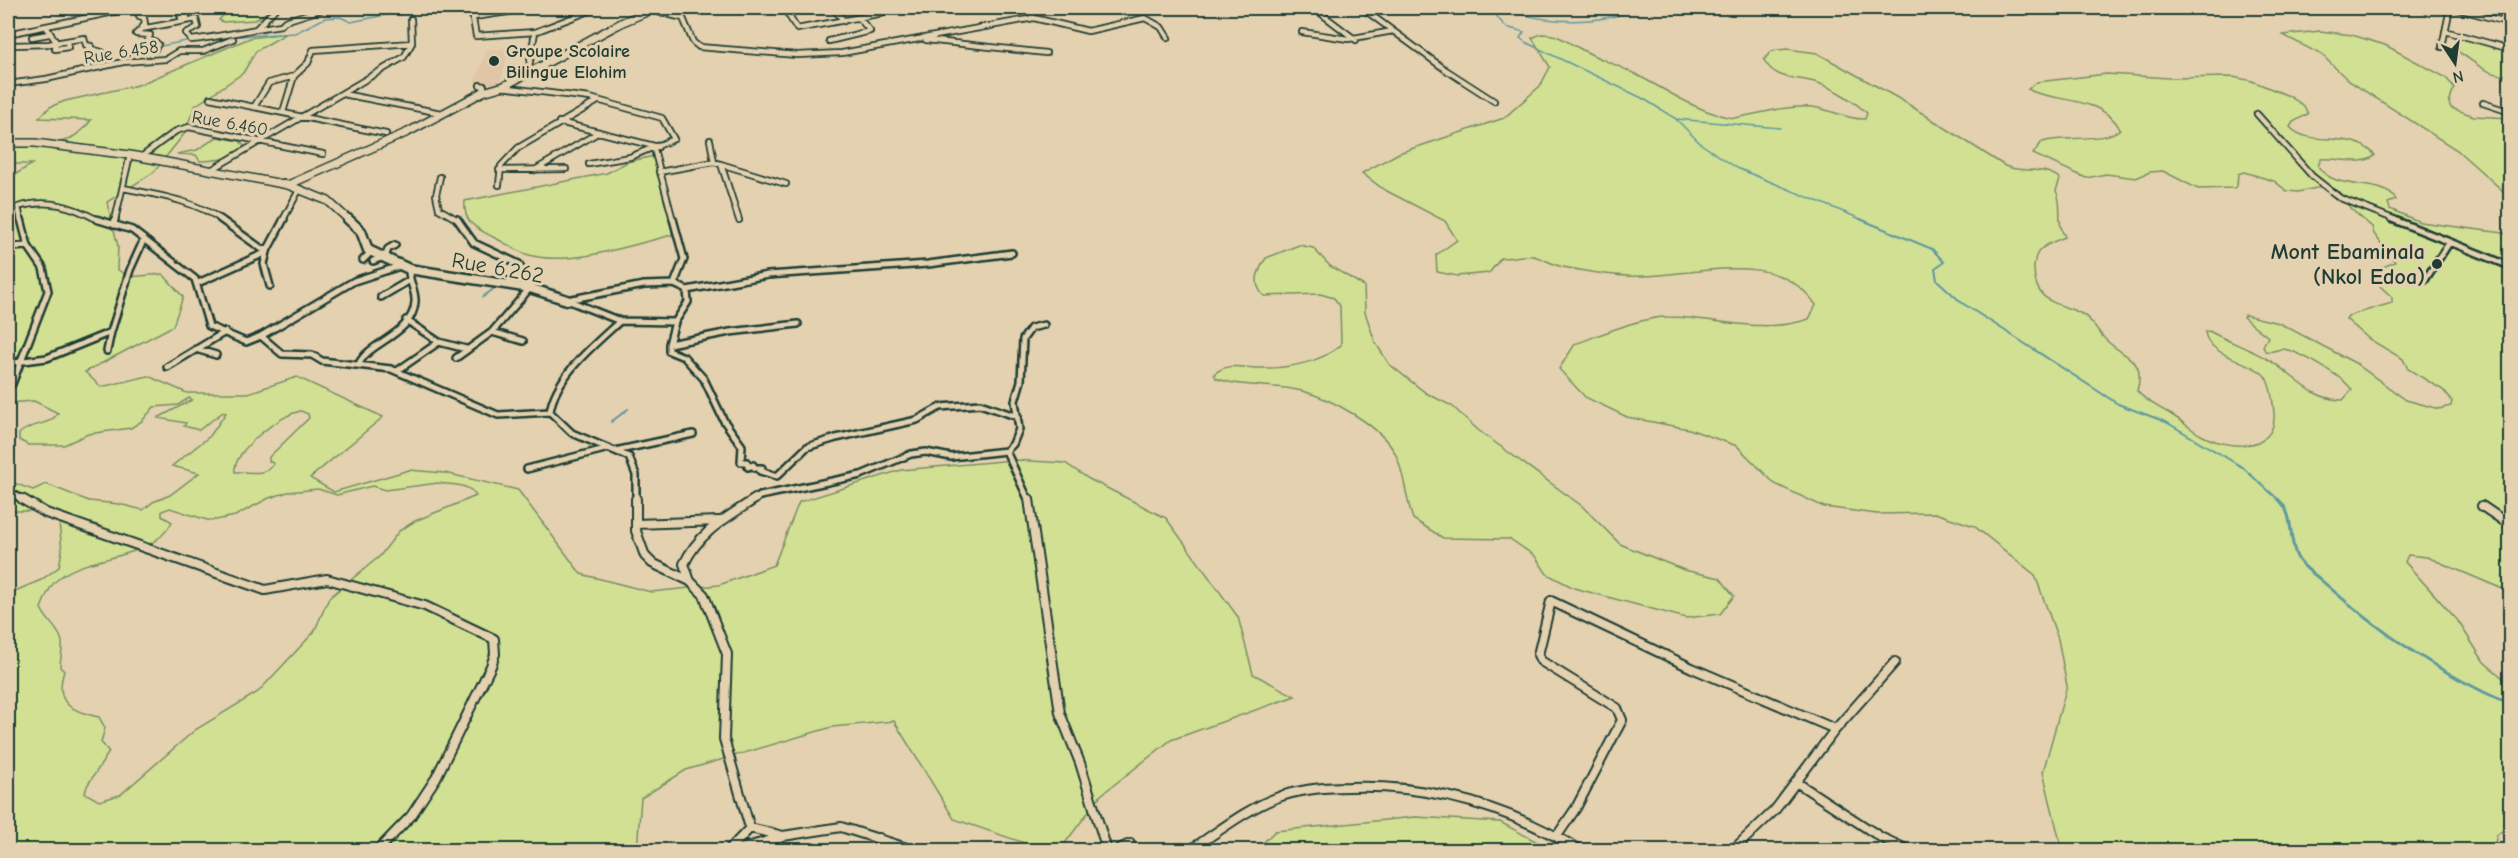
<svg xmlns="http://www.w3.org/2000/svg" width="2518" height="858" font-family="'Comic Neue',sans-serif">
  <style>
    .built { fill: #e0c5a7 }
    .green { fill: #d1e093; stroke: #788e64; stroke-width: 1.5; fill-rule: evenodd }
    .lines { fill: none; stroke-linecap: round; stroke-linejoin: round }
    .stream-far2 { stroke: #5e98a0; stroke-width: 1.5 }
    .stream-far1 { stroke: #5e98a0; stroke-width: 2 }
    .stream { stroke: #5e98a0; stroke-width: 3 }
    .street-far2-casing { stroke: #1f3d34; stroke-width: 8 }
    .street-far1-casing { stroke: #1f3d34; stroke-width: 10 }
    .street-casing { stroke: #1f3d34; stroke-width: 12 }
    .secondary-far1-casing { stroke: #1f3d34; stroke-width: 10 }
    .secondary-casing { stroke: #1f3d34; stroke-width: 13 }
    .street-far2 { stroke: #e4d1af; stroke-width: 4.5 }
    .street-far1 { stroke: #e4d1af; stroke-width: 5 }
    .street { stroke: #e4d1af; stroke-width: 8 }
    .secondary-far1 { stroke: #e4d1af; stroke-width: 7 }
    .secondary { stroke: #e4d1af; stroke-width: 8 }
    .poi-dot { fill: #1f3d34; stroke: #e4d1af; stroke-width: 2 }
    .labels { text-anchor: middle; stroke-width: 6; stroke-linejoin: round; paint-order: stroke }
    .far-poi-label { font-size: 18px; font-weight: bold; fill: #1f3d34; stroke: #e4d1af; text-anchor: start }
    .far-street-label { font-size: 18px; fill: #1f3d34; stroke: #e4d1af }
    .poi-label { font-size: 22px; font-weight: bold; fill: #1f3d34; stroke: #e4d1af; text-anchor: end }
    .street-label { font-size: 22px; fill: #1f3d34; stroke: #e4d1af }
  </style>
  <rect width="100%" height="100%" fill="#e4d1af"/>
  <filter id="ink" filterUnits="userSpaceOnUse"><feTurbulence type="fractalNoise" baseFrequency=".0167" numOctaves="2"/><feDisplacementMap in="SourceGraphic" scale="12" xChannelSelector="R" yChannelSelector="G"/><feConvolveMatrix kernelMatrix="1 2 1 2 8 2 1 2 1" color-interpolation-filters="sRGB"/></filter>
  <g filter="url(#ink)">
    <path class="built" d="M509 48 500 84 483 90 475 81 487 50Z"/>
    <path class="green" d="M230 8H272V9L255 20 223 22 219 20Z
      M2320 31 2352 35 2385 45 2445 77 2454 87 2449 103 2451 108 2474 116 2510 118V197L2457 150 2349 81 2322 55 2283 35Z
      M287 33 256 51 243 73 195 106 184 134 154 172 107 202 118 246 117 269 128 277 163 274 183 297 173 326 85 372 101 387 148 376 187 393H248L297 377 383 417 310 478 334 492 409 470 445 473 518 490 581 574 651 592 719 585 774 565 799 502 901 470 1014 460 1065 463 1089 479 1166 518 1238 617 1253 674 1295 696 1171 740 1101 795 1060 850H1045L954 819 894 721 832 727 686 770 641 798 637 850H8V594L41 580 59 567 62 550 58 514 53 511H11L8 508V481L33 490 46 484 89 501 119 504 143 510 153 502 170 495 199 473 172 466 210 436 226 413 223 412 199 430 184 426 186 423 158 418 192 400 189 398 178 405 154 407 142 421 131 428 88 434 64 445H28L19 440V434C30 422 49 427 58 413L34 401 8 403V179L32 164H8V143C43 144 68 151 91 120L39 118 50 107 65 101 138 85 250 38ZM301 411 308 414 309 418 269 457V461L274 464C264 477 250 471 235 472 232 451 281 414 301 411ZM438 483C451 485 469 483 476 496L415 521 399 531 380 556 329 598 314 632 258 692 195 730 120 795 99 801 85 793 87 786 109 752 101 742 105 728 99 717C70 711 54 703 64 671L60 667C60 660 63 650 62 642 60 629 46 621 41 608 45 599 49 586 57 580 85 553 151 563 172 522L162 516V511L170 508 207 520H216L235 516 269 498 288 492 318 489 337 495 372 486 385 490Z
      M1541 34C1560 34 1563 40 1579 48 1596 58 1615 64 1633 73 1666 89 1697 113 1734 118 1759 114 1787 105 1812 107 1831 109 1846 120 1865 119L1867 113C1854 101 1835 89 1818 83 1798 76 1776 82 1764 60L1771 51 1787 49 1817 53 1903 101 2005 166C2022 174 2046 165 2060 179L2056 191C2064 206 2055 220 2065 237 2058 240 2046 244 2040 250 2031 259 2033 283 2041 293 2050 305 2070 307 2082 314 2094 321 2098 333 2107 341 2127 359 2146 359 2137 391 2146 402 2158 406 2170 414 2181 420 2190 429 2201 435 2226 449 2277 454 2274 413 2273 402 2271 381 2263 374 2248 360 2208 356 2205 332L2209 331C2229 342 2250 349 2269 360 2295 375 2310 400 2343 400L2352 390C2344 377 2299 351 2283 349 2277 349 2272 353 2265 351L2263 346 2268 337 2243 317 2245 315 2279 323 2355 363 2406 400 2439 409 2451 406 2452 401 2443 390 2408 369 2403 359 2369 339 2346 319 2348 316 2392 303V297L2380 286 2376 270 2395 262 2374 234 2372 227 2351 209 2339 192 2321 187 2298 192 2287 191 2274 181 2244 172 2238 174 2237 186 2234 188 2198 189 2163 171 2150 172 2136 178 2106 174 2086 178 2033 154 2042 142C2064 135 2106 143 2120 129 2103 98 2063 102 2034 92L2028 89 2037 82 2107 74 2169 78 2233 77 2252 81 2289 96 2304 106 2308 114 2293 122 2290 127C2310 149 2351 128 2375 155 2365 167 2335 157 2321 159L2318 166C2335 194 2382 176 2396 200L2388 203 2390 209 2420 222 2510 234V592L2427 557 2408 555 2405 562 2458 621 2484 662 2510 684V825L2497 835 2493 850H2062L2043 772 2067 686 2058 639 2035 575 1974 526 1935 513 1877 514 1824 507 1775 484 1737 446 1689 429 1627 417 1585 397 1559 369 1575 344C1598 336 1644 316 1667 317 1716 317 1761 335 1809 319L1816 305C1774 243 1688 280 1627 276 1606 275 1584 271 1563 267 1553 265 1543 258 1533 256 1523 255 1511 258 1501 258L1489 273 1457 276 1437 272 1436 255 1457 240 1445 221 1383 189 1362 173 1399 153 1504 118 1540 86 1550 67 1532 38Z
      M2457 39H2466L2510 49V76C2481 74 2476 61 2452 48Z
      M217 137 240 141 244 146C235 161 215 160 200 161L196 155 177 154 197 150Z
      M654 156 665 204 672 218V235C631 245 567 268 526 254 515 250 504 242 493 237 476 228 463 223 465 201L607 173 627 162Z
      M1299 245 1313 248 1330 266 1364 286 1365 312 1375 342 1389 364 1426 393 1452 406 1478 430 1582 506 1620 544 1684 570 1720 578 1734 596 1720 614 1686 618 1574 588 1547 574 1535 556 1510 539 1443 538 1413 519C1406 500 1404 470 1395 453 1380 425 1332 399 1302 391 1273 383 1243 389 1216 378L1214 374C1229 362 1241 368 1258 368 1285 369 1321 363 1341 345L1340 306 1334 298 1320 294 1264 296C1252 284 1257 272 1266 258Z
      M1415 817 1500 822 1552 850H1256L1275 831Z"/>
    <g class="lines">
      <path class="stream-far2" d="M1490 8 1488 9 1498 12 1496 16 1506 27 1524 32 1520 38 1525 42 1644 99 1676 119 1701 144 1737 168 1863 220
        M1504 8C1545 25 1599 25 1640 8
        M223 37 295 33 325 18 340 17 351 22 419 8
        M126 53 191 40
        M1676 119 1780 128"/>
      <path class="stream-far1" d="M1860 219 1932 249 1944 262 1935 268 1937 280 1962 303 2118 404 2166 422 2242 467 2280 501
        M483 297 496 287
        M611 422 628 409"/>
      <path class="stream" d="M2278 499C2296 515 2287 540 2298 559 2302 567 2315 574 2322 581 2377 630 2442 675 2510 704"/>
      <g class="street-far2-casing">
        <path id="street-far2" d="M139 8V16L144 18 145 24 141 29 196 19 198 27 186 33 191 40C222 37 250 29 281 25L285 21 326 8
          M178 8 179 14 183 15 181 18 187 17
          M471 8 476 36 535 32 592 10
          M784 8 797 29 883 13 887 8
          M833 8 844 21
          M1026 8 1034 18
          M1314 8 1356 40
          M1362 8 1446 70 1494 101
          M2454 8 2510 23
          M650 10 683 18 693 42 699 47 797 55 842 53 1034 18 1088 31 1145 18 1161 27 1168 38
          M474 17 535 8
          M47 28 56 42 55 49 68 47 67 41
          M257 28 276 8
          M141 29 136 34 150 35 148 39 158 44 155 49
          M2445 31 2510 49
          M1302 32 1348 39 1393 31
          M8 34 133 8
          M32 37 49 34
          M926 40 1046 53
          M829 41 870 31 859 18
          M14 45 49 44 84 38 86 45 91 46 88 48 102 52
          M2442 47 2450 8
          M528 73 535 32
          M8 84 46 79 123 62 166 59 179 51H203L233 39
          M480 85 484 86 483 92
          M501 87 590 98 662 118 674 139 630 157 589 164
          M343 94 441 113
          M210 98 386 134
          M2483 103 2510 112
          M254 107 269 83 294 76
          M283 112 294 76 308 63 313 50 412 43
          M2257 114 2312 176 2340 198 2396 220
          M559 122 658 147
          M710 140 714 162
          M654 149 673 220
          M141 157 176 131 189 127 323 154
          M721 164 739 220
          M211 170 404 57 412 43 411 19
          M499 170 566 169
          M535 170 599 132
          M659 172 714 162 786 184
          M440 177 436 195 439 209 458 220
          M499 185 501 166 518 148 598 101
          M123 188C157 195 193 200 222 220
          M21 220 18 207C47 198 72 206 98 220
          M115 220 130 155
          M283 220 299 190"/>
      </g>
      <g class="street-far1-casing">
        <path id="street-far1" d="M21 219 28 246
          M96 219 132 230 195 279 209 326 246 342 261 336 282 354 312 355 322 361 391 369 498 415 550 412 572 433 629 457 636 475V501
          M220 219 262 249H268L267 252
          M673 219 684 259 674 284
          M2392 219 2510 266
          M114 225 115 219
          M8 247 28 246 43 268 48 291 12 384
          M268 249 284 219
          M267 252 264 264 270 286
          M389 259 386 255 388 249 395 245
          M363 260 371 252
          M373 261 384 257
          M2425 280 2449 243
          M198 283 267 252
          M381 297 410 280
          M567 300 644 285 674 284 687 290 768 275 928 264 1012 253
          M567 300 620 321 675 322 669 344 730 332 798 324
          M675 322 688 302 687 290
          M492 332 523 341
          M261 336 354 281 400 266
          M439 342 466 349
          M669 344V351L684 357 704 379 724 421 742 446 741 462H747L748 467 753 465 755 468H762L760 471 777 476 807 447 836 438 917 420 940 407 980 404 1018 417
          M196 349 216 355
          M107 351 111 332
          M456 358 492 332 530 288 519 264 474 243 457 219
          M8 363 47 358 111 332 130 270 144 239
          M359 364C368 342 413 335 415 302 416 290 408 281 409 269
          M167 367 225 332
          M397 371 439 342 406 320
          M550 412C555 376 595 344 620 321
          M615 451 693 434
          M1006 451 1029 501
          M527 469 609 448
          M8 491 25 501
          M753 501 760 496 861 475 911 454 926 452 951 457 1006 451 1013 444 1019 429 1015 401 1021 381 1023 339 1031 328 1044 325"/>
      </g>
      <g class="street-casing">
        <path id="street" d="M22 499 46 513 265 590 327 579 425 606 494 639 495 654 491 666 436 778 411 816 379 849
          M636 499V531L645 556 652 563 690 581 704 595 727 654 724 739 750 828 783 836 841 827 913 850
          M1029 499 1060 713 1080 763 1107 850
          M2482 506 2510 525
          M636 524 719 521
          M690 581 684 564C699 532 726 518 755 499
          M1796 782 1882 838 1908 850
          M1557 836 1576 808 1622 720 1617 708 1541 661 1538 655 1551 601 1692 668 1835 729
          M879 838 880 850
          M729 850 750 828
          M736 850 783 837
          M1117 850 1130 844
          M1190 850C1218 832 1245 810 1276 798 1299 789 1325 787 1349 787 1433 784 1508 807 1580 850
          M1733 850 1775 810 1834 731 1895 662"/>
      </g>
      <g class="secondary-far1-casing">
        <path id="secondary-far1" d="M8 143H35L130 155 288 185 328 201 349 220
          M288 185 408 132 483 92 504 86 623 22 656 8"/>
      </g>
      <g class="secondary-casing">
        <path id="secondary" d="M348 219 361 231 368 250 409 269 530 288 567 300"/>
      </g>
      <use href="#street-far2" class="street-far2"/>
      <use href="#street-far1" class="street-far1"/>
      <use href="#street" class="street"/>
      <use href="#secondary-far1" class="secondary-far1"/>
      <use href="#secondary" class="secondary"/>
    </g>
  </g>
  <g class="poi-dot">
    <circle cx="494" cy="61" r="6"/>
    <circle cx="2437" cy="264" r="6"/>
  </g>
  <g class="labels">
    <g class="far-poi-label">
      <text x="506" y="57">Groupe Scolaire<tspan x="506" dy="21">Bilingue Elohim</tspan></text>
    </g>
    <g class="far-street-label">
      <text transform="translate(121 52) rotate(-9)" y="6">Rue 6.458</text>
      <text transform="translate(230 123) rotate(10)" y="6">Rue 6.460</text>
    </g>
    <g class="poi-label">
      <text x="2425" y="259">Mont Ebaminala<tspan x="2425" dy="25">(Nkol Edoa)</tspan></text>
    </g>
    <g class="street-label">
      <text transform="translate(498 267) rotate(10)" y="8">Rue 6.262</text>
    </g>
  </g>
  <rect width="2518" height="858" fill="none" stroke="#e4d1af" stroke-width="30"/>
  <rect x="15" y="15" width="2488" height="828" fill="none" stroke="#1f3d34" stroke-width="2" filter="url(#ink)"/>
  <g transform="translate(2455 63) rotate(167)" stroke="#e4d1af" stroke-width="4.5" paint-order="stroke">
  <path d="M0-4.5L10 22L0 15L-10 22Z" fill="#1f3d34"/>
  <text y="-9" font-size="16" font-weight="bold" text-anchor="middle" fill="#1f3d34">N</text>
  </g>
</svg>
